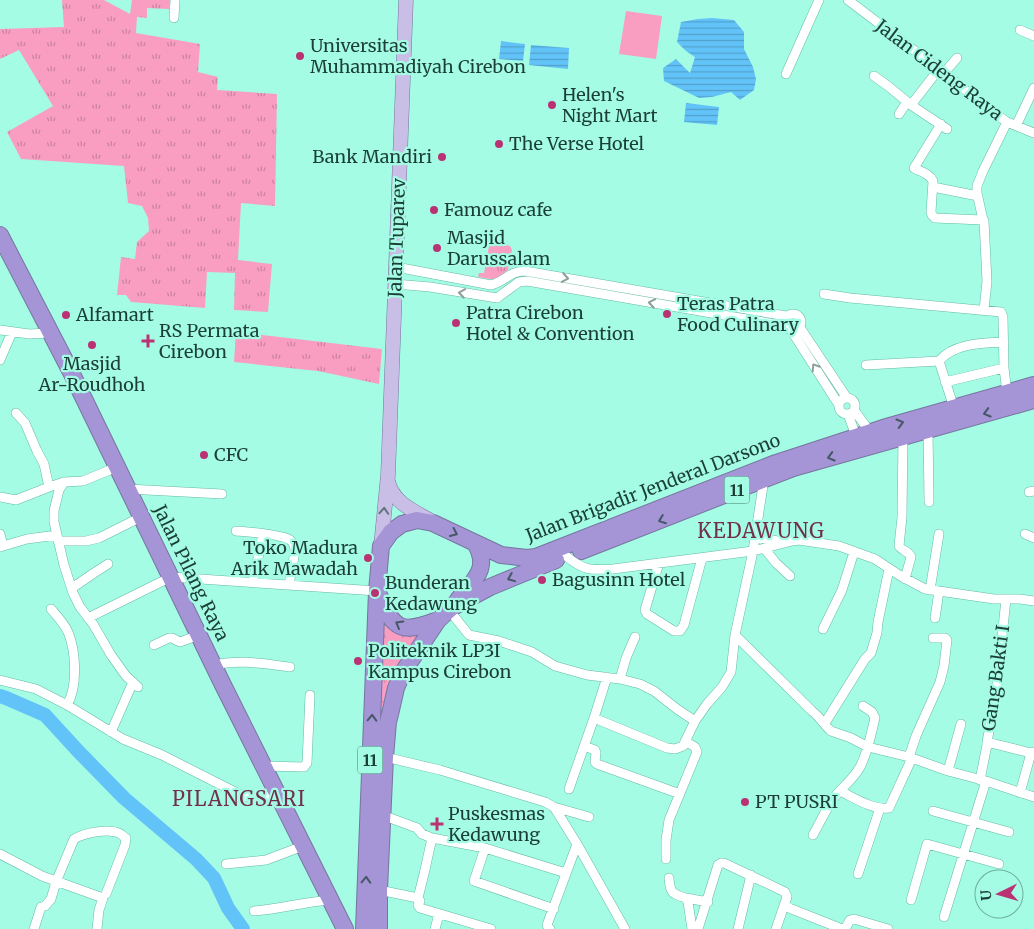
<svg xmlns="http://www.w3.org/2000/svg" width="1034" height="929" font-family="Merriweather,serif">
  <style>
    .grass { fill: url(#grass-tufts) }
    .park { fill: url(#park-crowns) }
    .pitch { fill: #fa9ec1 }
    .water { fill: url(#water-rules) }
    .lines { fill: none; stroke-linecap: round; stroke-linejoin: round }
    .river { stroke: #62c3f9; stroke-width: 14 }
    .street-casing { stroke: #64baa5; stroke-width: 10 }
    .primary-casing { stroke: #75769e; stroke-width: 15 }
    .highway-casing { stroke: #75769e; stroke-width: 18 }
    .street { stroke: #fff; stroke-width: 9 }
    .primary { stroke: #c9bfe6; stroke-width: 14 }
    .highway { stroke: #a594d6; stroke-width: 16 }
    .oneway { stroke: #8d9f9a }
    .oneway2 { stroke: #445866 }
    .oneway3 { stroke: #61727c }
    .poi-dot { fill: #b93273; stroke: #a5fce5; stroke-width: 2 }
    .labels { text-anchor: middle; stroke-width: 4.5; stroke-linejoin: round; paint-order: stroke }
    .shield { fill: #a5fce5; stroke: #44786a; stroke-width: 1 }
    .shield-label { font-size: 16px; font-weight: bold; fill: #1b3f36 }
    .poi-label { font-size: 18px; fill: #1b3f36; stroke: #a5fce5; text-anchor: start }
    .street-label { font-size: 18px; fill: #1b3f36; stroke: #a5fce5 }
    .quarter-label { font-size: 20px; letter-spacing: 1px; fill: #712f4b; stroke: #a5fce5 }
  </style>
  <defs>
    <pattern id="grass-tufts" width="24" height="20" patternUnits="userSpaceOnUse" patternTransform="scale(1.25)"><rect width="24" height="20" fill="#fa9ec1"/><path d="M3 7l-1-3M5 7V3M7 7l1-3M15 17l-1-3M17 17v-4M19 17l1-3" fill="none" stroke="#ca829e"/></pattern>
    <pattern id="park-crowns" width="20" height="18" patternUnits="userSpaceOnUse" patternTransform="scale(1.25)"><rect width="20" height="18" fill="#fa9ec1"/><path d="M2 6a3 3 0 1 1 6 0M12 15a3 3 0 1 1 6 0" fill="none" stroke="#ca829e"/></pattern>
    <pattern id="water-rules" width="6" height="5" patternUnits="userSpaceOnUse" patternTransform="scale(1.25)"><rect width="6" height="5" fill="#62c3f9"/><path d="M0 2.5h6" fill="none" stroke="#50a0ca"/></pattern>
  </defs>
  <rect width="100%" height="100%" fill="#a5fce5"/>
  <path class="grass" d="M62 0H104L130 14 132 0H170L169 9 147 8V18L137 17 136 33 200 44 198 72 218 77 217 90 277 94 275 206 241 203 238 260 272 264 268 312 234 310 235 273 207 272 205 308 131 302 126 295H117L121 257 135 259 137 242 149 231 148 218 142 206 128 203 124 166 21 159 7 132 53 106 19 50 0 59V29L64 27Z
    M490 241 510 246 512 250 508 270C495 281 495 280 479 277L478 276 479 273H484L489 246 483 244 485 242Z
    M236 332 382 349 379 384 318 371 234 362Z"/>
  <path class="park" d="M383 615 404 633 419 635C404 653 391 674 385 697 382 708 380 720 378 732Z"/>
  <path class="pitch" d="M626 11 662 16 656 59 619 54Z"/>
  <path class="water" d="M712 18 734 20 744 32V49L753 67 756 79 754 90 740 100 731 92 712 97 699 98 664 81 663 68 676 59 690 73 695 57 686 51 677 42 681 22 698 19Z
    M501 41 525 44 523 61 499 59Z
    M531 45 569 48 568 69 529 65Z
    M686 103 719 107 717 125 684 122Z"/>
  <g class="lines">
    <path class="river" d="M0 696 6 698 45 715 78 751 124 798 196 859 214 878 228 908 243 929"/>
    <g class="street-casing">
      <path id="street" d="M848 0 944 73 990 110 1007 122 1034 133
        M174 18 175 0
        M1020 30 1034 36
        M944 73 957 58
        M786 74 819 0
        M874 76 888 86 911 105 947 129
        M911 105 939 69
        M899 114 907 102
        M941 124 914 168C921 172 929 173 933 181L931 212 932 215 935 218 983 220 984 221 987 281 984 310
        M1016 126 1034 88
        M933 187 978 196
        M983 220 977 193V186L983 171 1007 122
        M396 267 491 285C505 282 509 271 525 271L786 316
        M395 284 430 287 497 298 519 282 527 281 786 326
        M824 294 850 298 1001 312 1003 317 1004 368 1007 393
        M785 322a8 8 0 1 1 16 0a8 8 0 1 1-16 0Z
        M799 326 847 398
        M0 330 29 334 50 333
        M791 330 839 405
        M0 360 12 332
        M939 361 954 408
        M866 365 939 361C954 343 983 343 1004 342
        M945 382 1004 368
        M839 406a8 8 0 1 1 16 0a8 8 0 1 1-16 0Z
        M854 410 870 432
        M16 413 25 423 37 451 44 464 49 487
        M848 414 856 436
        M928 430 929 502
        M903 437 902 517 899 546C902 551 909 551 911 557L905 579
        M64 482 59 490 54 511V522L64 565 73 593 80 607 93 624 111 655 126 676 138 687
        M128 489 222 494
        M1029 492 1034 491
        M0 497 16 500 49 487 64 482 83 481 117 467
        M236 531C248 532 281 534 290 540 294 543 295 546 295 551L289 585
        M0 534 3 546
        M1025 534 1034 538
        M756 537 783 542
        M58 541H86L99 538 141 517
        M0 547 27 539 57 535
        M764 548 776 563 790 576
        M566 556C584 571 591 570 613 569L753 551 792 541 799 540 839 546 875 559 899 575 925 589 994 599H1020L1034 601
        M659 563 645 610 647 614 674 631H680L684 625 702 558
        M253 582 263 534
        M72 588 94 573 108 564
        M930 590 939 534
        M1006 599 996 695 987 742 1031 753
        M51 609C57 616 64 623 68 632 76 651 78 687 67 705
        M449 610 469 635 499 641 532 652 555 666 587 675 620 679 640 684 654 691 677 709 695 721
        M88 618 171 577 377 591
        M935 618 939 591
        M823 629 842 590 854 552
        M735 635 812 711C820 717 824 725 831 731L851 738 868 747 909 757 948 771 986 781 1034 797
        M154 645 169 638H172L180 642 199 635
        M214 665C239 659 265 664 290 667
        M620 679 626 658 635 637
        M0 680 36 689 67 705 123 739 162 755 243 796C256 800 266 797 278 794
        M594 718 607 677
        M825 723 865 659 871 653 877 633 878 622 889 569
        M111 732 133 682
        M584 746 595 750 596 753 595 762 597 764 680 794
        M385 757 440 770 545 802 554 807 589 817
        M909 757 916 736 940 682 944 666 947 640 945 638H933
        M263 766 304 767 307 763 310 695
        M948 771 961 724
        M980 780 987 745
        M569 789 594 718 667 748 675 749 683 746 695 721 707 704 722 687 731 672 735 635 753 551 764 479
        M840 791C855 798 872 810 889 808L912 758
        M1020 793 1031 753 1034 752
        M554 807 577 844 625 929
        M933 811 1009 832
        M382 815 417 828 422 834 432 838 485 848 566 873
        M813 835C821 821 827 806 837 794 845 785 854 778 860 767 868 752 871 734 875 718L872 712 863 706
        M485 848 474 881 554 909
        M0 854 42 876 103 898 99 910 97 929
        M666 859V840L669 820 697 752 695 747 685 741
        M226 864 266 860 303 846
        M858 874 880 808
        M669 878C670 893 672 894 686 898L688 902 692 929
        M379 890 418 898 420 901 418 905 420 908 491 929
        M418 898 424 874 432 838
        M686 898 708 902
        M911 900 927 844 999 864
        M784 906 842 929
        M254 911C280 909 304 902 330 900
        M944 917 986 781
        M34 929 41 907 45 906 51 899 56 882 74 839C84 833 108 828 119 833 120 833 125 838 126 838L125 845 106 894
        M435 929 439 914
        M550 929 548 927 547 925 577 844
        M698 929 718 865 721 863H724L785 892 787 897 776 929
        M738 929 751 875
        M845 929 850 920 854 919 888 929"/>
    </g>
    <g class="primary-casing">
      <path id="primary" d="M388 481C392 502 414 511 431 521
        M381 546 388 475 406 0"/>
    </g>
    <g class="highway-casing">
      <path id="highway" d="M0 235 71 372 222 683 345 929
        M581 551 793 468 1034 400
        M379 595C394 631 402 634 438 620
        M457 601C473 581 491 569 475 543
        M364 929 377 591 381 546 391 532 402 524 417 520 433 523 501 555 527 558 536 557 776 463 883 428 1034 385
        M379 929V890L385 757 388 722 391 710 396 688 403 672 438 620 451 608 490 587 556 560"/>
    </g>
    <use href="#street" class="street"/>
    <use href="#primary" class="primary"/>
    <use href="#highway" class="highway"/>
  </g>
  <defs><path id="oneway-chevron" d="M-2-3.5L2.5 0L-2 3.5" fill="none" stroke-width="1.6" stroke-linecap="round" stroke-linejoin="round" transform="scale(1.25)"/></defs>
  <g class="oneway">
    <use href="#oneway-chevron" transform="translate(565 278) rotate(10)"/>
    <use href="#oneway-chevron" transform="translate(462 293) rotate(-171)"/>
    <use href="#oneway-chevron" transform="translate(652 303) rotate(-170)"/>
    <use href="#oneway-chevron" transform="translate(815 367) rotate(-123)"/>
  </g>
  <g class="oneway2">
    <use href="#oneway-chevron" transform="translate(987 413) rotate(164)"/>
    <use href="#oneway-chevron" transform="translate(900 423) rotate(-16)"/>
    <use href="#oneway-chevron" transform="translate(831 457) rotate(164)"/>
    <use href="#oneway-chevron" transform="translate(662 520) rotate(159)"/>
    <use href="#oneway-chevron" transform="translate(454 533) rotate(25)"/>
    <use href="#oneway-chevron" transform="translate(511 578) rotate(158)"/>
    <use href="#oneway-chevron" transform="translate(399 624) rotate(-150)"/>
    <use href="#oneway-chevron" transform="translate(372 718) rotate(-88)"/>
    <use href="#oneway-chevron" transform="translate(366 880) rotate(-88)"/>
  </g>
  <use class="oneway3" href="#oneway-chevron" transform="translate(384 511) rotate(-86)"/>
  <g class="poi-dot">
    <circle cx="300" cy="56" r="5"/>
    <circle cx="552" cy="105" r="5"/>
    <circle cx="499" cy="144" r="5"/>
    <circle cx="442" cy="157" r="5"/>
    <circle cx="434" cy="210" r="5"/>
    <circle cx="437" cy="248" r="5"/>
    <circle cx="667" cy="314" r="5"/>
    <circle cx="66" cy="315" r="5"/>
    <circle cx="456" cy="323" r="5"/>
    <path d="M145.5 333.5h5v5h5v5h-5v5h-5v-5h-5v-5h5z"/>
    <circle cx="92" cy="345" r="5"/>
    <circle cx="204" cy="455" r="5"/>
    <circle cx="368" cy="558" r="5"/>
    <circle cx="542" cy="580" r="5"/>
    <circle cx="375" cy="593" r="5"/>
    <circle cx="358" cy="661" r="5"/>
    <circle cx="745" cy="802" r="5"/>
    <path d="M434.5 816.5h5v5h5v5h-5v5h-5v-5h-5v-5h5z"/>
  </g>
  <g class="labels">
    <g class="shield">
      <rect x="724.5" y="476.5" width="25" height="27" rx="4"/>
      <rect x="357.5" y="746.5" width="25" height="27" rx="4"/>
    </g>
    <g class="shield-label">
      <text x="737" y="496">11</text>
      <text x="370" y="766">11</text>
    </g>
    <g class="poi-label">
      <text x="310" y="52">Universitas<tspan x="310" dy="21">Muhammadiyah Cirebon</tspan></text>
      <text x="562" y="101">Helen's<tspan x="562" dy="21">Night Mart</tspan></text>
      <text x="509" y="150">The Verse Hotel</text>
      <text x="432" y="163" text-anchor="end">Bank Mandiri</text>
      <text x="444" y="216">Famouz cafe</text>
      <text x="447" y="244">Masjid<tspan x="447" dy="21">Darussalam</tspan></text>
      <text x="677" y="310">Teras Patra<tspan x="677" dy="21">Food Culinary</tspan></text>
      <text x="466" y="319">Patra Cirebon<tspan x="466" dy="21">Hotel &amp; Convention</tspan></text>
      <text x="76" y="321">Alfamart</text>
      <text x="159" y="337">RS Permata<tspan x="159" dy="21">Cirebon</tspan></text>
      <text x="92" y="370" text-anchor="middle">Masjid<tspan x="92" dy="21">Ar-Roudhoh</tspan></text>
      <text x="214" y="461">CFC</text>
      <text x="358" y="554" text-anchor="end">Toko Madura<tspan x="358" dy="21">Arik Mawadah</tspan></text>
      <text x="552" y="586">Bagusinn Hotel</text>
      <text x="385" y="589">Bunderan<tspan x="385" dy="21">Kedawung</tspan></text>
      <text x="368" y="657">Politeknik LP3I<tspan x="368" dy="21">Kampus Cirebon</tspan></text>
      <text x="755" y="808">PT PUSRI</text>
      <text x="448" y="820">Puskesmas<tspan x="448" dy="21">Kedawung</tspan></text>
    </g>
    <g class="street-label">
      <text transform="translate(939 70) rotate(37)" y="6">Jalan Cideng Raya</text>
      <text transform="translate(397 238) rotate(-88)" y="6">Jalan Tuparev</text>
      <text transform="translate(653 488) rotate(-21)" y="6">Jalan Brigadir Jenderal Darsono</text>
      <text transform="translate(191 573) rotate(64)" y="6">Jalan Pilang Raya</text>
      <text transform="translate(996 678) rotate(-82)" y="6">Gang Bakti I</text>
    </g>
    <g class="quarter-label">
      <text x="761" y="538">KEDAWUNG</text>
      <text x="239" y="806">PILANGSARI</text>
    </g>
  </g>
  <g transform="translate(999 894) rotate(265)"><circle r="24" fill="#a5fce5" stroke="#6eb09f"/>
  <path d="M0-4L9 19L0 12L-9 19Z" fill="#b93273"/>
  <text y="-8" font-size="14" font-weight="bold" text-anchor="middle" fill="#1b3f36">U</text>
  </g>
</svg>
